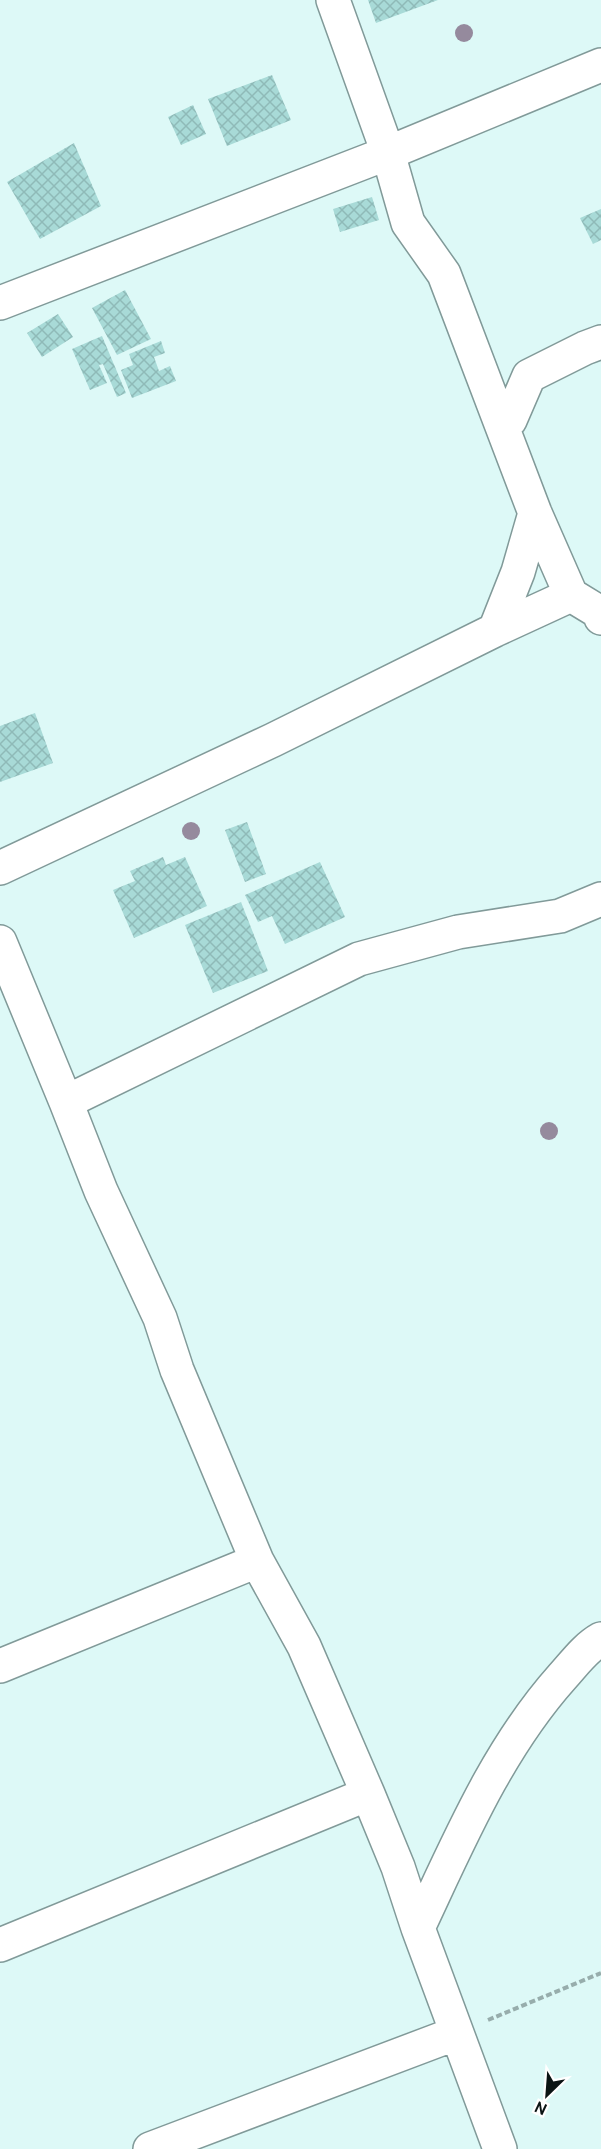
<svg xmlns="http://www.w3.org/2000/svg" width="601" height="2149" font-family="Cabin,sans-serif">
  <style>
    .building { fill: url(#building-cross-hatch) }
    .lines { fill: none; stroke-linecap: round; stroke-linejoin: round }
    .minor-casing { stroke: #819a99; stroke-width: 36 }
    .path { stroke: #97adac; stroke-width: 4; stroke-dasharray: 6 3; stroke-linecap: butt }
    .minor { stroke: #fff; stroke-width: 33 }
    .tree { fill: #958a9d }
  </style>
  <defs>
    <pattern id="building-cross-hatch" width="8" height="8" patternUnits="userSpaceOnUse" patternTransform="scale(1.5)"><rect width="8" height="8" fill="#a8dad7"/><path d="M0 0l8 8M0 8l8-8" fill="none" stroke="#8fbab8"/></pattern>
  </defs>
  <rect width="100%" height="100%" fill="#ddf9f7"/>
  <path class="building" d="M368 0H438L376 23Z
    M272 75 291 120 227 146 208 99Z
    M193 105 206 134 181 145 168 117Z
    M74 143 101 206 40 239 7 182Z
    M372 197 379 220 340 232 333 209Z
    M601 209V240L593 244 580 218Z
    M125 290 151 339 117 355 92 308Z
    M58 314 73 337 42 357 27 333Z
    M102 336 126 393 117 397 103 364 99 365 107 383 90 390 72 349Z
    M161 341 165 353 154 357 159 371 170 366 176 381 132 398 121 370 133 365 129 354Z
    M35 713 53 763 0 782V726Z
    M247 822 266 874 245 882 225 830Z
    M163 857 166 865 185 857 207 906 134 938 113 890 135 881 130 871Z
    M320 862 345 917 285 944 272 916 258 922 245 895Z
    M241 902 268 971 213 993 185 925Z"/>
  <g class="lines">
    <g class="minor-casing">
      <path id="minor" d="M333 0 388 153 408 223 444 274 535 513 571 595 599 612 601 618
        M0 303 388 153 601 65
        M493 400 510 420 529 376 585 348 601 342
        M495 630 518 572 535 513
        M0 868 273 740 495 630 571 595
        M0 942 66 1102 101 1191 160 1318 177 1370 257 1561 304 1646 368 1794 398 1867 418 1928 500 2149
        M66 1102 359 959 458 932 560 916 601 899
        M0 1666 257 1561
        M418 1928C459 1841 497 1750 562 1677 574 1664 585 1648 601 1639
        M0 1945 368 1794
        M150 2149 457 2033"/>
    </g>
    <path class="path" d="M488 2020 601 1973"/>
    <use href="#minor" class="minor"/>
  </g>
  <g class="tree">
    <circle cx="464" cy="33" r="9"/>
    <circle cx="191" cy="831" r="9"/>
    <circle cx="549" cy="1131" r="9"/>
  </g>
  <g transform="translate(547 2095) rotate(205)" stroke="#ffffff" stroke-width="4.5" paint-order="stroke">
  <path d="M0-4.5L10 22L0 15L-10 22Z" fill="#0b1414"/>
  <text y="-9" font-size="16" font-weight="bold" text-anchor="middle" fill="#0b1414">N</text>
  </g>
</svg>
